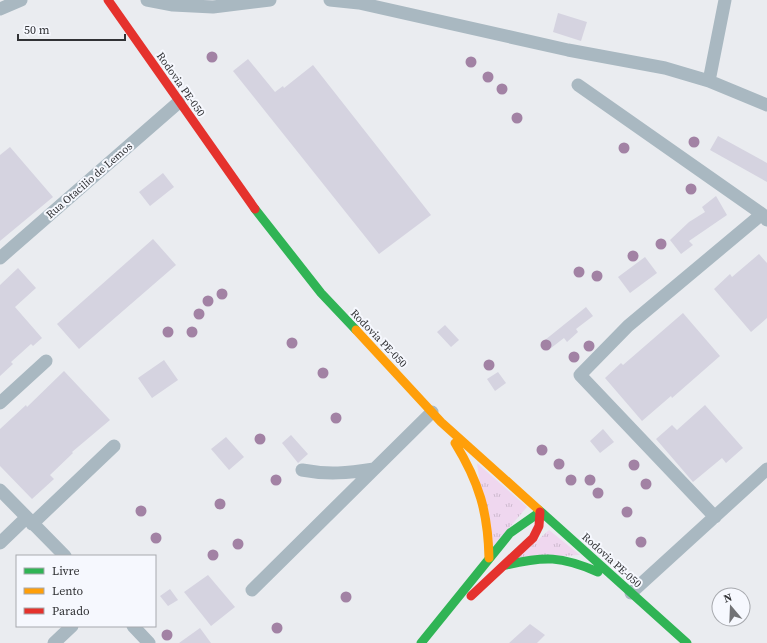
<svg xmlns="http://www.w3.org/2000/svg" width="767" height="643" font-family="'Source Serif 4',serif">
  <style>
    .grass { fill: url(#grass-tufts) }
    .building { fill: #d5d3e0 }
    .lines { fill: none; stroke-linecap: round; stroke-linejoin: round }
    .street { stroke: #a9b8c1; stroke-width: 13 }
    .fast { stroke: #30b455; stroke-width: 9 }
    .slow { stroke: #ff9f0a; stroke-width: 9 }
    .jam { stroke: #e5322d; stroke-width: 9 }
    .tree { fill: #a282a4 }
    .labels { text-anchor: middle; stroke-width: 4; stroke-linejoin: round; paint-order: stroke }
    .street-label { font-size: 11px; fill: #313235; stroke: #f6f8fe }
  </style>
  <defs>
    <pattern id="grass-tufts" width="24" height="20" patternUnits="userSpaceOnUse"><rect width="24" height="20" fill="#efd7ef"/><path d="M3 7l-1-3M5 7V3M7 7l1-3M15 17l-1-3M17 17v-4M19 17l1-3" fill="none" stroke="#cdb9ce"/></pattern>
  </defs>
  <rect width="100%" height="100%" fill="#eaecf0"/>
  <path class="grass" d="M477 463 527 507 489 551Z
    M549 530 580 555 518 558Z"/>
  <path class="building" d="M558 13 587 22 581 41 553 32Z
    M248 59 275 92 283 86 284 88 313 65 431 215 379 254 233 71Z
    M718 136 767 163V182L710 150Z
    M10 147 53 197 0 241V155Z
    M163 173 174 187 150 206 139 192Z
    M716 196 727 215 689 241 693 245 681 254 670 240 689 222 705 212 702 207Z
    M153 239 176 265 79 349 57 324Z
    M759 254 767 263V318L751 332 714 289 730 274 732 277Z
    M645 257 657 273 630 293 618 277Z
    M18 268 36 288 15 307 42 338 33 346 31 344 11 362 13 364 0 376V285Z
    M586 307 593 316 576 329 578 332 567 342 564 338 551 348 545 340Z
    M683 313 720 356 672 398 671 396 642 421 605 378 621 363 623 365Z
    M445 325 459 340 451 347 437 332Z
    M164 360 178 380 152 398 138 378Z
    M64 371 110 420 72 452 73 453 50 475 54 479 32 499 0 466V429L26 405 27 407Z
    M498 372 506 383 495 391 487 379Z
    M705 405 743 448 726 463 722 458 693 482 656 439 672 425 677 430Z
    M603 429 614 442 600 453 590 441Z
    M291 435 308 454 298 463 282 443Z
    M226 437 244 457 229 470 211 449Z
    M208 575 235 607 211 626 184 592Z
    M170 589 178 600 168 606 160 596Z
    M530 624 545 635 537 643H509Z
    M200 628 211 643H179Z"/>
  <g class="lines">
    <path class="street" d="M147 0 173 5 213 7 270 0
      M330 0 359 3 568 50 665 68 709 81 767 105
      M0 9 21 0
      M709 81 725 0
      M578 85 762 214 767 220
      M0 258 179 102
      M0 403 46 361
      M302 470C328 475 348 473 374 469
      M0 490 65 556
      M715 517 580 375 628 326 762 214
      M32 524 114 446
      M0 543 26 518
      M252 590 432 412
      M631 593 767 469
      M133 626 149 643
      M54 643 72 626"/>
    <path class="fast" d="M255 209 321 293 356 330
      M539 510 687 643
      M506 565C545 556 561 556 598 572
      M421 643 510 533 540 512"/>
    <path class="slow" d="M356 330 441 422 539 510
      M455 443C479 482 488 512 489 558"/>
    <path class="jam" d="M108 0 255 209
      M471 596 533 538 539 526 540 512"/>
  </g>
  <g class="tree">
    <circle cx="212" cy="57" r="5.5"/>
    <circle cx="471" cy="62" r="5.5"/>
    <circle cx="488" cy="77" r="5.5"/>
    <circle cx="502" cy="89" r="5.5"/>
    <circle cx="517" cy="118" r="5.5"/>
    <circle cx="694" cy="142" r="5.5"/>
    <circle cx="624" cy="148" r="5.5"/>
    <circle cx="691" cy="189" r="5.5"/>
    <circle cx="661" cy="244" r="5.5"/>
    <circle cx="633" cy="256" r="5.5"/>
    <circle cx="579" cy="272" r="5.5"/>
    <circle cx="597" cy="276" r="5.5"/>
    <circle cx="222" cy="294" r="5.5"/>
    <circle cx="208" cy="301" r="5.5"/>
    <circle cx="199" cy="314" r="5.5"/>
    <circle cx="168" cy="332" r="5.5"/>
    <circle cx="192" cy="332" r="5.5"/>
    <circle cx="292" cy="343" r="5.5"/>
    <circle cx="546" cy="345" r="5.5"/>
    <circle cx="589" cy="346" r="5.5"/>
    <circle cx="574" cy="357" r="5.5"/>
    <circle cx="489" cy="365" r="5.5"/>
    <circle cx="323" cy="373" r="5.5"/>
    <circle cx="336" cy="418" r="5.5"/>
    <circle cx="260" cy="439" r="5.5"/>
    <circle cx="542" cy="450" r="5.5"/>
    <circle cx="559" cy="464" r="5.5"/>
    <circle cx="634" cy="465" r="5.5"/>
    <circle cx="276" cy="480" r="5.5"/>
    <circle cx="571" cy="480" r="5.5"/>
    <circle cx="590" cy="480" r="5.5"/>
    <circle cx="646" cy="484" r="5.5"/>
    <circle cx="598" cy="493" r="5.5"/>
    <circle cx="220" cy="504" r="5.5"/>
    <circle cx="141" cy="511" r="5.5"/>
    <circle cx="627" cy="512" r="5.5"/>
    <circle cx="156" cy="538" r="5.5"/>
    <circle cx="641" cy="542" r="5.5"/>
    <circle cx="238" cy="544" r="5.5"/>
    <circle cx="213" cy="555" r="5.5"/>
    <circle cx="346" cy="597" r="5.5"/>
    <circle cx="277" cy="628" r="5.5"/>
    <circle cx="167" cy="635" r="5.5"/>
  </g>
  <g class="labels">
    <g class="street-label">
      <text transform="translate(181 84) rotate(55)" y="4">Rodovia PE-050</text>
      <text transform="translate(89 180) rotate(-41)" y="4">Rua Otacilio de Lemos</text>
      <text transform="translate(379 338) rotate(46)" y="4">Rodovia PE-050</text>
      <text transform="translate(612 560) rotate(42)" y="4">Rodovia PE-050</text>
    </g>
  </g>
  <rect x="16" y="555" width="140" height="72" fill="#f6f8fe" stroke="#a7a9ae"/>
  <rect x="24" y="568" width="20" height="6" fill="#30b455" stroke="#a7a9ae"/>
  <text x="52" y="575" font-size="12" fill="#313235">Livre</text>
  <rect x="24" y="588" width="20" height="6" fill="#ff9f0a" stroke="#a7a9ae"/>
  <text x="52" y="595" font-size="12" fill="#313235">Lento</text>
  <rect x="24" y="608" width="20" height="6" fill="#e5322d" stroke="#a7a9ae"/>
  <text x="52" y="615" font-size="12" fill="#313235">Parado</text>
  <g transform="translate(731 607) rotate(341)"><circle r="19" fill="#f6f8fe" stroke="#a7a9ae"/>
  <path d="M0-3L7 15L0 10L-7 15Z" fill="#727376"/>
  <text y="-6" font-size="11" font-weight="bold" text-anchor="middle" fill="#313235">N</text>
  </g>
  <path d="M18 34v6h107v-6" fill="none" stroke="#313235" stroke-width="2"/>
  <text x="24" y="34" font-size="12" fill="#313235" stroke="#f6f8fe" stroke-width="3" paint-order="stroke">50 m</text>
</svg>
